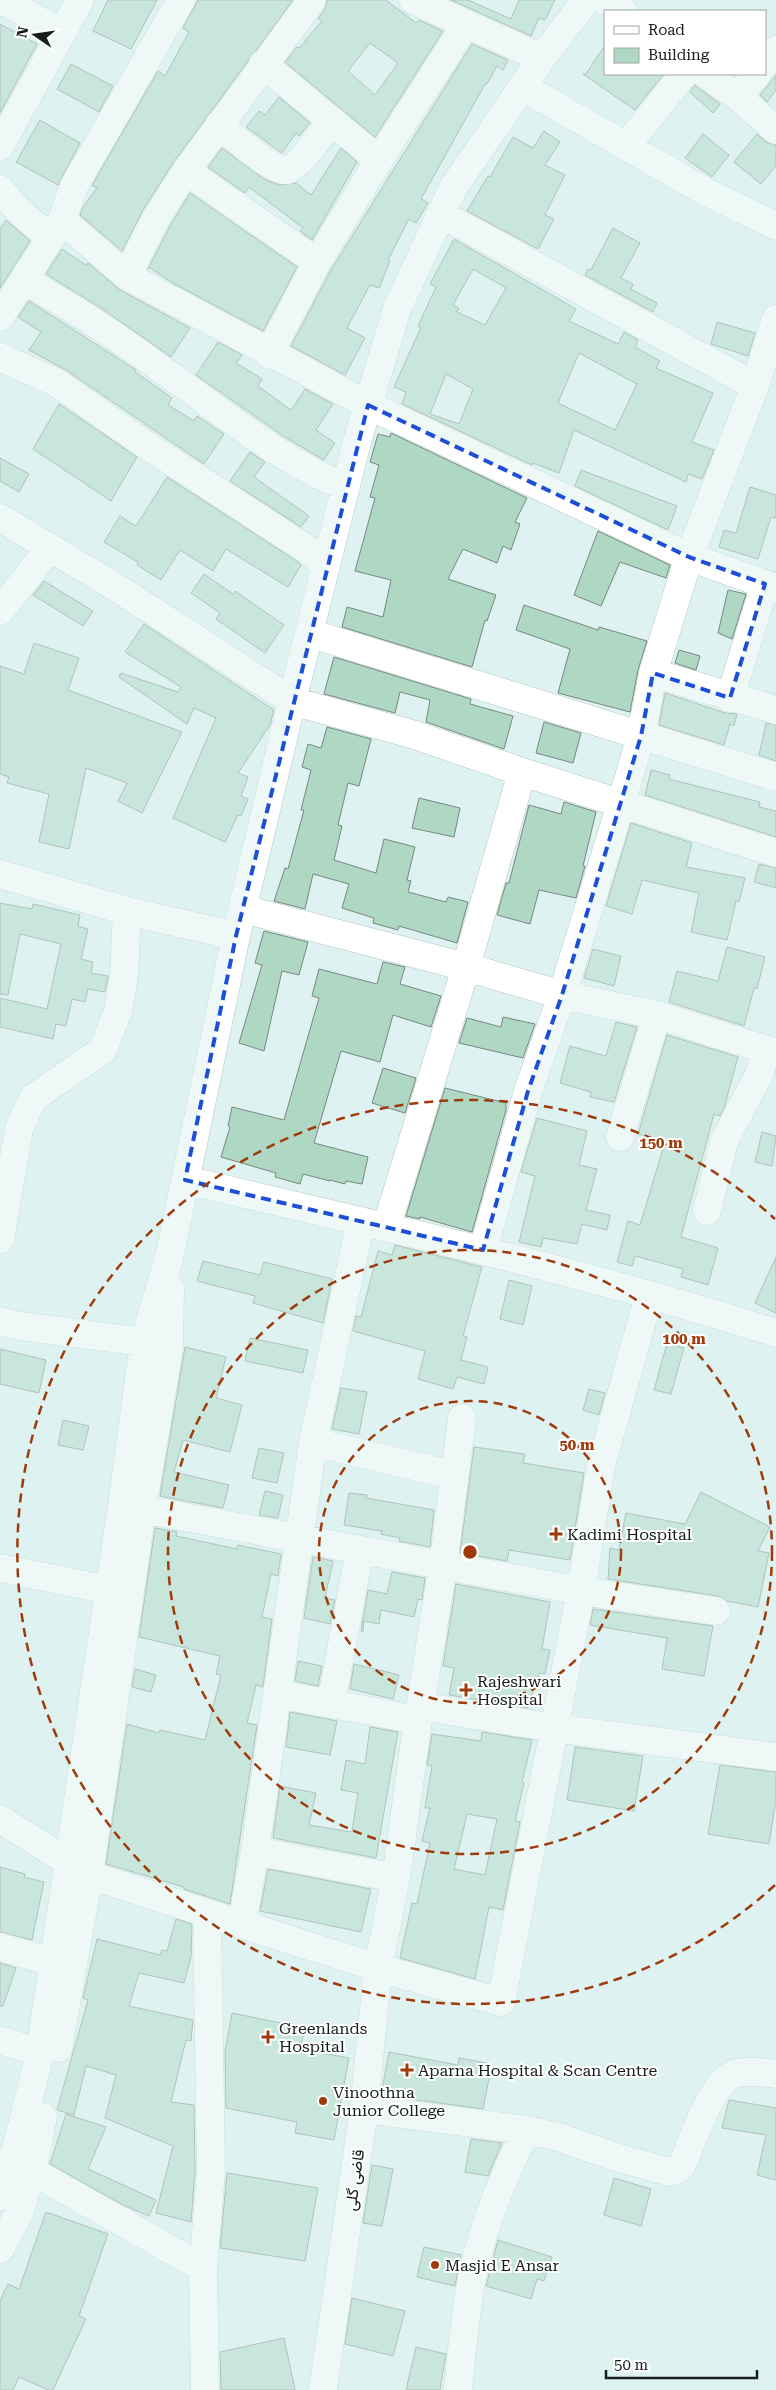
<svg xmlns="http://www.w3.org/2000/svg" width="776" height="2390" font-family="'Roboto Serif',Vazirmatn,serif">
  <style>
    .building { fill: #afd8c4; stroke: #78877f; fill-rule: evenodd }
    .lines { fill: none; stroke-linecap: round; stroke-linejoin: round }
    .minor-casing { stroke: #b3c6c5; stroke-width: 29 }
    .minor { stroke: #fff; stroke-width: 28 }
    .marked { fill: none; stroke: #1d4ed8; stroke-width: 4; stroke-dasharray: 10 6; stroke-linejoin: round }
    .ring { fill: none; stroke: #9f3a0a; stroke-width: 2.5; stroke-dasharray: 9 6 }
    .poi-dot { fill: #9f3a0a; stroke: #fff; stroke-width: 2 }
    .labels { text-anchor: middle; stroke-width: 4; stroke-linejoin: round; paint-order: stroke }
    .poi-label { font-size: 16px; fill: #161d1d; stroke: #fff; text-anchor: start }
    .street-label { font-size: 16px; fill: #161d1d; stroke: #fff }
    .centre { fill: #9f3a0a; stroke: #fff; stroke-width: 2.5 }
    .ring-label { font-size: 15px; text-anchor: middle; font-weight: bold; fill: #9f3a0a; stroke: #fff; stroke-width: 4; stroke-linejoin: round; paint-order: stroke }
  </style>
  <rect width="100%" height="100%" fill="#def2f1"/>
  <path class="building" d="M108 0H157L131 49 93 31Z
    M198 0H293L173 163 143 210 122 251 80 215 83 207 97 188 92 185 158 71 165 76 189 32 183 28Z
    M327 0H386L416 23 419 20 443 31 375 137 285 62 297 47 299 48 322 21 318 19 325 9ZM370 43 398 63 375 95 348 71Z
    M451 0H468L511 19 519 0H555L545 20 539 18 531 36Z
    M0 24 37 44 0 113Z
    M472 44 508 60 503 70 497 66 487 84H485L421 199 428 203 416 223 409 219 388 260 390 261 379 288 370 285 347 328 365 338 345 375 291 346 331 270Z
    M605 45V74H664L635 110 583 74H586Z
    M71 64 113 86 99 112 57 89Z
    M776 75V90L767 102 760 95Z
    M695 85 720 104 713 113 690 92Z
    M279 97 310 123 299 136 296 133 282 153 246 127 259 111 265 115Z
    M40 120 80 143 58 185 16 162Z
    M544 131 560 142 545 165 565 175 545 215 554 219 538 249 467 211 488 176 490 177 513 137 533 148Z
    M703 134 729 155 712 177 685 158Z
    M757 134 766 142 776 145V166L761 184 734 162Z
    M222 148 264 179 279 185 296 183 311 195 341 148 357 162 312 240 300 231 303 228 249 187 245 193 208 167Z
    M190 193 297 267 263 331 173 283 150 268 148 269 170 226Z
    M6 220 30 241 0 288V229Z
    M613 228 640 243 621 278 633 284 631 289 657 303 653 312 585 275 588 269 591 270Z
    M454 239 576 309 569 321 618 344 624 332 638 340 635 347 660 361 656 368 713 393 692 442 714 450 702 479 688 474 686 482 574 430 559 473 533 463 532 465 402 404 406 392 394 387 421 327 418 326 436 287 430 284ZM473 269 506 288 485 325 457 312 459 308 453 305ZM579 353 637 384 615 430 558 403ZM446 374 473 389 459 424 430 414Z
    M62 249 86 265 88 263 120 290 190 328 171 357 104 310 46 274Z
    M29 301 136 370 135 372 172 398 168 405 194 421 197 416 224 434 204 464 66 370 29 350 41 332 18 317Z
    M717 322 755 333 748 356 711 344Z
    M218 342 242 355 236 363 262 379 258 386 291 410 305 389 333 404 316 430 335 443 324 460 283 436 196 375Z
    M59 404 137 457 111 501 33 449Z
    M391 433 527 498 515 522 520 524 511 550 503 546 497 563 463 549 448 579 496 595 487 621 485 620 472 667 342 627 347 607 383 617 391 580 355 571 375 498 370 497 379 465 370 462 378 434 390 437Z
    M250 452 265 462 254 477 309 516 301 527 230 481Z
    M0 458 29 474 19 492 0 481Z
    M581 470 677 506 668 530 575 486Z
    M167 477 298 562 301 565 288 587 226 549 213 571 180 550 161 580 137 565 138 562 104 542 120 516 136 526Z
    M750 487 776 495V518L771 517 758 559 719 547 724 530 736 533Z
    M598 531 670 565 666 578 620 562 601 606 574 595Z
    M204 574 233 594 235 591 284 625 265 653 216 619 220 613 191 593Z
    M44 581 93 611 83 626 33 595Z
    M728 590 746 594 732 639 718 633Z
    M524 605 598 630 599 627 647 641 638 670 630 712 558 693 570 649 516 630Z
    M144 624 274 710 270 725 238 773 248 777 241 796 248 799 241 816 238 815 225 842 173 818 216 718 194 708 187 724 119 677 121 673 178 692 181 687 125 652Z
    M34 643 79 658 68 690 182 732 142 813 118 801 127 783 86 768 69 849 39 842 49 794 7 783 9 777 0 774V666L24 674Z
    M679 650 700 656 696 670 675 663Z
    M334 657 471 699 470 704 513 716 504 749 426 722 430 700 400 692 395 713 324 694Z
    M665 693 725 713 737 714 734 726 730 724 724 745 659 725Z
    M544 722 581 733 573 763 536 753Z
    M766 723 776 725V761L759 755Z
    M327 727 371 739 359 786 348 783 338 825 342 826 334 860 376 873 384 839 415 847 407 880 411 881 408 892 446 902 448 897 468 902 457 943 399 926 398 930 373 923 374 918 342 908 349 884 313 874 305 909 274 901 285 868 288 869 304 810H301L311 770 302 767 308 744 321 748Z
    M651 770 670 775 669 779 760 802 759 807 776 811V837L645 795Z
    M419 798 460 808 454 837 412 828Z
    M564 802 596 812 583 866H585L576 898 539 890 530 924 497 915 506 883H509L529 805 561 814Z
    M631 823 692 843 686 867 745 878 739 902 736 901 727 940 691 932 699 893 642 880 632 914 606 906Z
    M759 864 776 868V888L754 882Z
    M0 903 32 909 33 904 80 915 78 926 88 929 81 959 93 962 91 973 108 976 105 992 88 989 85 1002 72 999 66 1026 56 1024 53 1039 0 1027V998L47 1009 61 944 20 934 8 995 0 994Z
    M264 931 308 942 299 975 282 971 264 1051 239 1043 262 965 255 963Z
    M727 947 765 957 757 989 754 988 744 1026 669 1002 677 971 718 981Z
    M593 949 621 956 614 986 584 978Z
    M383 962 405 967 400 984 441 996 431 1027 393 1015 380 1062 341 1051 314 1143 368 1157 362 1184 346 1181 345 1184 330 1180V1181L303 1174 300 1184 275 1177 276 1173 221 1157 230 1127 228 1126 232 1107 284 1120 319 998 312 996 319 969 377 984Z
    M503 1017 535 1024 523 1058 459 1043 467 1018 501 1027Z
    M616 1022 637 1027 614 1102 590 1097 591 1092 560 1083 570 1046 606 1056Z
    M667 1035 738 1057 724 1108 720 1116 714 1114 681 1237 718 1248 708 1285 681 1277 683 1269 635 1256 632 1266 617 1262 628 1221 640 1225 665 1142 638 1134Z
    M383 1068 416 1078 405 1113 372 1103Z
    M445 1088 506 1103V1110L472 1232 420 1217V1219L406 1216Z
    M537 1118 587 1131 579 1165 597 1169 586 1210 610 1215 607 1230 582 1224 577 1244 543 1238 541 1247 519 1242 535 1176 521 1172Z
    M762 1132 776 1136 772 1166 755 1162Z
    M395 1245 482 1267 463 1336 467 1337 461 1360 488 1367 484 1384 457 1377 453 1389 418 1379 425 1351 353 1331 356 1316 361 1317 378 1251 392 1255Z
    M776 1257V1313L755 1303Z
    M203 1261 260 1275 264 1262 332 1279 323 1323 253 1303 255 1296 197 1281Z
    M509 1280 532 1286 523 1325 500 1319Z
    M250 1338 308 1350 303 1373 245 1361Z
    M667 1343 684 1348 671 1394 654 1390Z
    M185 1347 226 1357 216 1398 242 1405 230 1452 183 1440 174 1472 229 1485 223 1508 160 1496Z
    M0 1349 46 1360 39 1393 0 1384Z
    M341 1388 367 1392 359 1434 332 1429Z
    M589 1389 605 1393 599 1415 583 1410Z
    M63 1420 89 1426 83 1450 58 1445Z
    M474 1447 525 1454 523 1463 584 1473 570 1560 509 1550 507 1561 460 1553Z
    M259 1448 284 1453 277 1483 252 1478Z
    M265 1491 283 1495 278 1518 259 1515Z
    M701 1492 770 1527 758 1551 769 1553 758 1607 727 1601 718 1596 608 1579 610 1548 619 1550 626 1513 685 1524Z
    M349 1493 367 1495 366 1498 434 1510 430 1547 399 1541 400 1538 381 1534 382 1531 344 1525Z
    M155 1528 177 1532 176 1536 237 1549 238 1545 281 1554 278 1576 271 1574 262 1617 272 1619 263 1687 256 1685 247 1723 257 1725 230 1904 184 1889V1887L106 1864 127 1724 159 1733 160 1730 205 1740 221 1675 216 1674 220 1656 139 1637Z
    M313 1557 333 1561 325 1598 335 1600 330 1624 304 1618Z
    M392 1572 425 1578 422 1600 418 1599 414 1617 381 1610 379 1624 364 1621 363 1632 361 1631 368 1590 387 1594Z
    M456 1584 550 1602 542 1649 550 1650 545 1674 539 1673 528 1708 449 1695 454 1668 443 1666Z
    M593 1609 713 1626 704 1676 662 1669 667 1638 590 1625Z
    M298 1661 322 1666 318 1686 295 1681Z
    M354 1664 399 1675 393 1699 350 1689Z
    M135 1669 156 1675 151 1692 132 1687Z
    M290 1712 337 1721 330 1755 286 1747Z
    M370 1727 398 1732 376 1858 273 1838 280 1786 316 1793 309 1825 352 1832 358 1793 341 1790 346 1760 365 1764Z
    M482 1732 532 1740 522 1782 524 1783 515 1821 520 1822 503 1910 489 1907 475 1979 400 1958 412 1903 417 1904 430 1843 422 1841 430 1808H425L432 1766 427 1765 432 1734 481 1741ZM467 1814 497 1819 485 1875 454 1869Z
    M575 1747 643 1756 634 1811 567 1800Z
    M720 1765 776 1772V1800L769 1844 708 1834Z
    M0 1867 25 1874 24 1877 44 1882 32 1940 0 1932Z
    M268 1869 371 1889 361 1932 260 1911Z
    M176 1919 192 1924 191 1957 184 1983 139 1973 129 2006 193 2020 191 2041 186 2040 171 2102 194 2105 195 2171 191 2222 156 2213 173 2146 105 2118 116 2075 86 2066 74 2115 57 2110 88 2000 83 1998 97 1939 160 1955 162 1950 167 1951Z
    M0 1963 16 1968 3 2006H0Z
    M232 2013 305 2028 300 2049 349 2058 334 2140 295 2133 297 2122 226 2108 225 2052Z
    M389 2052 458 2065 459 2058 492 2064 483 2109 381 2095Z
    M729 2100 776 2108V2180L757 2175 766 2135 722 2128Z
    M66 2114 106 2127 88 2169 156 2200 149 2216 123 2205 50 2164Z
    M471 2139 502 2143 488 2176 465 2172Z
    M372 2165 393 2169 382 2226 363 2223Z
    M227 2173 318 2188 305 2261 220 2248Z
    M614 2178 651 2189 641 2226 604 2215Z
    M46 2212 108 2234 79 2316 86 2319 53 2390H48L19 2377 13 2390H0V2301L8 2284 19 2289Z
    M498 2240 552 2257 544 2281 537 2279 531 2299 486 2286Z
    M424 2247 461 2255 455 2286 417 2277Z
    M352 2298 405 2311 393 2356 345 2344Z
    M284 2338 295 2390H221L220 2352Z
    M416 2347 446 2354 440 2390H406Z"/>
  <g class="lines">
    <g class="minor-casing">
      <path id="minor" d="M2 0 62 33
        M413 0 542 58
        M605 0 623 11
        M263 64 379 160
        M765 64 776 50
        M705 74 738 97 757 74
        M523 87 706 192 776 226
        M738 97 776 130
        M219 125C232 135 273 173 287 170 299 167 323 132 332 121
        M0 146 80 0
        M626 146 684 74
        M186 171 317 262
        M0 189 18 210 50 238
        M441 214 755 386 689 557 653 673 641 736 621 804 562 995 528 1091 483 1250
        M62 220 127 276 368 405 689 557 776 588
        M127 276 156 218 186 171 312 0
        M24 280C72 307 119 338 164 371 223 412 279 461 346 487
        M0 317 62 220 74 186 181 0
        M269 354 317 262 379 160 466 24
        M0 357 57 383 143 443 308 550 326 567
        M755 386 776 319
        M0 518 114 586 292 701 415 735 522 772 776 853
        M0 611 50 548
        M309 633 776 777
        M653 673 776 710
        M730 698 765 584
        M0 874 127 911 236 936
        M243 909 466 967 562 995 657 1015 776 1053
        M620 1137 657 1015
        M185 1180C383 1226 582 1271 776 1333
        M707 1211 724 1141 760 1073 765 1050
        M387 1225 466 967 522 772
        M0 1239 19 1129 33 1098 103 1050 118 1011 124 976 127 911
        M649 1296 601 1466 581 1591 716 1611
        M0 1321 20 1326 144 1342
        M313 1442 453 1475
        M0 1568 109 1590
        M277 1694 418 1720
        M331 1703 360 1550
        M420 1706 554 1728 776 1757
        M0 1819 89 1875 378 1968 501 2002 581 1591 142 1509
        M255 1851 396 1878
        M242 1923 255 1851 313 1442 361 1221
        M0 1947 53 1962
        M0 2040 40 2053
        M58 2048 89 1875 142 1509 169 1347 170 1288
        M364 2109 526 2130 559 2137 615 2157 670 2172 680 2168 683 2163C692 2142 712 2081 734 2074 746 2070 763 2072 776 2074
        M16 2167 32 2171 203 2268 211 2172 207 1913
        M0 2196 18 2142 40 2053 122 1506 144 1342 170 1254 236 936 292 701 358 438 397 309 453 188 542 58 586 0
        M0 2249 19 2213 32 2171 43 2117
        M203 2268 205 2390
        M323 2390 364 2109 378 1968 396 1878 418 1720 443 1566 462 1418
        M458 2390C462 2351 465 2311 473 2273 484 2222 504 2176 526 2130"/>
    </g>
    <use href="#minor" class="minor"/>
  </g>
  <path d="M0 0H776V2390H0ZM368 405 689 557 765 584 730 698 653 673 641 736 562 995 528 1091 483 1250 185 1180 236 936Z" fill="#def2f1" fill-opacity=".55" fill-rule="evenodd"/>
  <path class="marked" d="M368 405 689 557 765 584 730 698 653 673 641 736 562 995 528 1091 483 1250 185 1180 236 936Z"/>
  <g class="ring">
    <circle cx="470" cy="1552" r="151"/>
    <circle cx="470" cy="1552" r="302"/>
    <path d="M775 1885A452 452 0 1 1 775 1219"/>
  </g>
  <g class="poi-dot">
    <path d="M553.5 1526.5h5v5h5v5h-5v5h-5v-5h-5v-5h5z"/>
    <path d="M463.5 1682.5h5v5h5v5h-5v5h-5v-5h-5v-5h5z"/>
    <path d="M265.5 2029.5h5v5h5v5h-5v5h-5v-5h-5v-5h5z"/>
    <path d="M404.5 2062.5h5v5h5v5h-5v5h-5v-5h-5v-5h5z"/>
    <circle cx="323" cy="2101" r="5"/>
    <circle cx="435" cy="2265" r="5"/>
  </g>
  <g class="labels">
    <g class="poi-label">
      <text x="567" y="1540">Kadimi Hospital</text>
      <text x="477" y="1687">Rajeshwari<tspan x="477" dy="18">Hospital</tspan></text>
      <text x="279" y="2034">Greenlands<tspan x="279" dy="18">Hospital</tspan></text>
      <text x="418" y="2076">Aparna Hospital &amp; Scan Centre</text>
      <text x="333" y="2098">Vinoothna<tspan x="333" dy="18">Junior College</tspan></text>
      <text x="445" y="2271">Masjid E Ansar</text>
    </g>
    <g class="street-label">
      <text transform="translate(354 2180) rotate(-82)" y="6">قاضی گلی</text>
    </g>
  </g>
  <circle cx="470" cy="1552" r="8" class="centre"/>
  <g class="ring-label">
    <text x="661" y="1148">150 m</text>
    <text x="684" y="1344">100 m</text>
    <text x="577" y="1450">50 m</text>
  </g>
  <rect x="604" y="10" width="162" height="65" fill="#ffffff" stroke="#a2a5a5"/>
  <rect x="614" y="26" width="25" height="8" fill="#ffffff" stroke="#a2a5a5"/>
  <text x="648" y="35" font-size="15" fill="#161d1d">Road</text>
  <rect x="614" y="48" width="25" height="15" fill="#afd8c4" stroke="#a2a5a5"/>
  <text x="648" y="60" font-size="15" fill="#161d1d">Building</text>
  <g transform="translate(35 35) rotate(283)" stroke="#ffffff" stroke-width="4" paint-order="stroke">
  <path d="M0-4L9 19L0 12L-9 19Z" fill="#161d1d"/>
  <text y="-8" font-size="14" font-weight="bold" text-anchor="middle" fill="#161d1d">N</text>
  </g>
  <path d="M606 2370v8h151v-8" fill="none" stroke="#161d1d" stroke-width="2.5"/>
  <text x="614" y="2370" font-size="15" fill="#161d1d" stroke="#ffffff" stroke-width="4" paint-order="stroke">50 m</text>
</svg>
